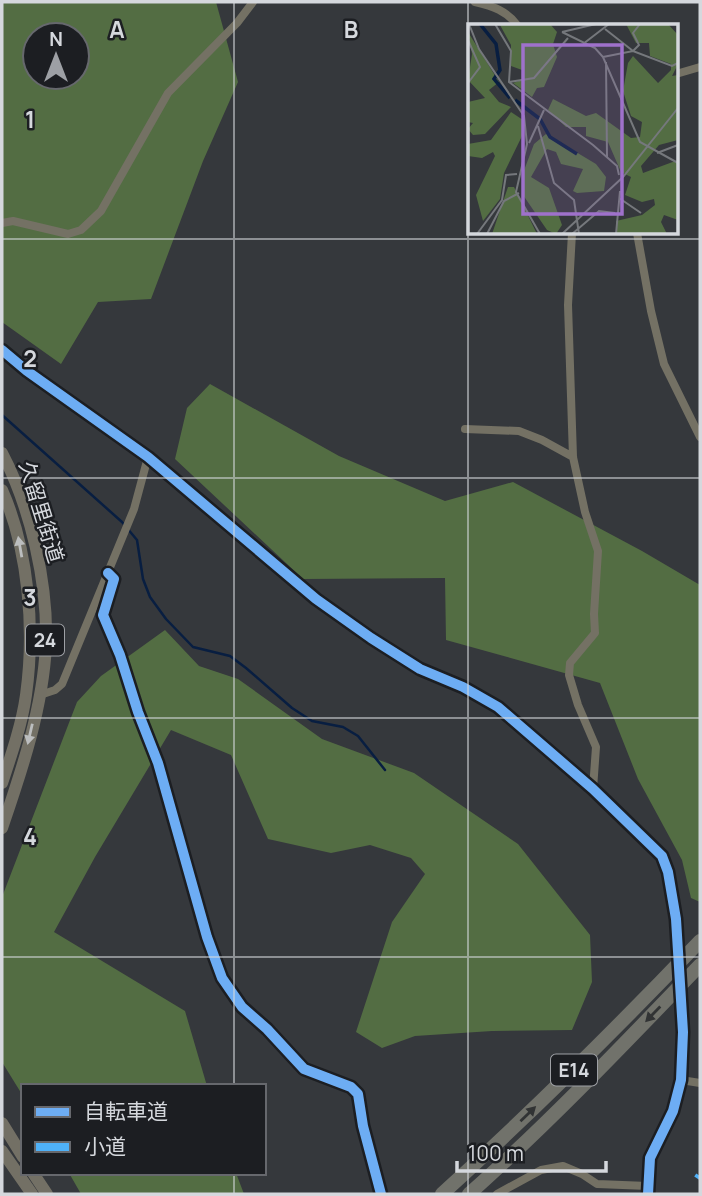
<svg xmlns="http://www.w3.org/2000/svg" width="702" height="1196" font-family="Manrope,'Noto Sans JP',sans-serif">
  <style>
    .forest { fill: #536d43; fill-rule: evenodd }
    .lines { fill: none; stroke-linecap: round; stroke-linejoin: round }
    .stream { stroke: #081e41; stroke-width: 2.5 }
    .street-tunnel { stroke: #4d5054; stroke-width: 8; stroke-dasharray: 8 4; stroke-linecap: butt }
    .street { stroke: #747164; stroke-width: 8 }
    .primary { stroke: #737065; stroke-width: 12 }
    .highway { stroke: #71726b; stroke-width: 14 }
    .quiet { stroke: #4fb1f8; stroke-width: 9; stroke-dasharray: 18 9; stroke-linecap: butt }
    .cycleway-casing { stroke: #1c1e22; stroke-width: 15 }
    .cycleway { stroke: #6dadf4; stroke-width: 10 }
    .oneway { fill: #bcbebf }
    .oneway2 { fill: #313334 }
    .grid { fill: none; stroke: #d5d8dd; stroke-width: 2; stroke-opacity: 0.55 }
    .labels { text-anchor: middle; stroke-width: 5; stroke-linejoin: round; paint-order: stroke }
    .shield { fill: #1c1e22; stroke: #9ea0a5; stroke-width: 2 }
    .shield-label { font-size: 19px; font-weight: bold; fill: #d5d8dd }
    .street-label { font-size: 21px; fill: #d5d8dd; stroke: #1c1e22 }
    .inset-river { fill: none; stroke: #081e41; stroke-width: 3.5 }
    .inset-road { fill: none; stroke: #75787c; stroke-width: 2 }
    .view { fill: #9f71cb; fill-opacity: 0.15; stroke: #9f71cb; stroke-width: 3.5 }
    .inset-edge { fill: none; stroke: #d5d8dd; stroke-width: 3.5 }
    .grid-label { font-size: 23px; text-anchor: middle; font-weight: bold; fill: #d5d8dd; stroke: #1c1e22; stroke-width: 5; stroke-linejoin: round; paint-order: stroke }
  </style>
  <rect width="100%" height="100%" fill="#35383c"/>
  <path class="forest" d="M2 2H216L238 82 203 161 151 299 98 302 61 364 2 322ZM35 35H77V77H35Z
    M210 384 339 456 445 501 513 482 642 551 700 585V902L691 898 682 860 638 779 600 683 446 640 445 578 303 579 175 459 187 408Z
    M165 630 199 666 238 679 322 739 414 773 518 844 590 935 592 982 572 1030 492 1031 415 1036 382 1048 356 1032 392 922 425 874 411 858 370 845 331 853 268 839 231 755 171 730 95 857 54 932 185 1011 207 1086H23V1096L2 1062V897L77 702 101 676Z
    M69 1173H236L244 1194H81Z"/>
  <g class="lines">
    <path class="stream" d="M2 415 122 522 137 540 143 579 150 597 166 619 193 647 230 656 246 668 292 708 312 721 343 727 358 736 385 770"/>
    <path class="street-tunnel" d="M676 919 683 1032"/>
    <path class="street" d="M475 2C493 6 507 11 518 26
      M676 74 700 67
      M2 223 13 221 68 234 81 230 101 211 168 93 237 23 253 2
      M572 233 568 305 573 457 585 512 598 551 594 614 595 633 570 663 569 675 578 705 596 747 593 789
      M637 233 651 311 664 364 700 437
      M2 350 27 371 148 457 316 599 371 638 420 669 463 687 498 707 593 789 662 856 668 872 676 919
      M465 429 519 431 542 440 573 457
      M108 573 114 579 103 615 120 655 138 712 158 763 207 937 222 978 242 1007 267 1029 304 1069 351 1087 358 1094 363 1126 381 1194
      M40 695 55 690 62 684 134 509 148 457
      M681 1080 700 1083
      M497 1194 541 1170 563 1166 582 1174 597 1184 648 1186
      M648 1194 650 1158 673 1111 681 1080 683 1032"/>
    <path class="primary" d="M2 453C31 508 48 584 46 645 43 707 22 770 2 828
      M2 490C29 551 35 630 26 695 22 724 11 756 2 783
      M2 1123 23 1157
      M2 1151 32 1194
      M33 1173 47 1194"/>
    <path class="highway" d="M442 1194C531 1113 617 1028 700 941
      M469 1194C550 1122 625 1043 700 965"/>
    <path class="quiet" d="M698 1179 700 1176"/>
    <g class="cycleway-casing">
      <path id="cycleway" d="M2 350 27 371 148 457 316 599 371 638 420 669 463 687 498 707 593 789 662 856 668 872 676 919 683 1032 681 1080 673 1111 650 1158 648 1194
        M108 573 114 579 103 615 120 655 138 712 158 763 207 937 222 978 242 1007 267 1029 304 1069 351 1087 358 1094 363 1126 381 1194"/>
    </g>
    <use href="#cycleway" class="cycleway"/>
  </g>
  <defs><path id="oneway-solid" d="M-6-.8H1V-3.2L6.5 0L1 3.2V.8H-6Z" transform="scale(1.75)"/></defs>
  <g class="oneway">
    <use href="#oneway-solid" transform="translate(20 547) rotate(-100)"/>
    <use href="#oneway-solid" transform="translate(30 734) rotate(103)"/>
  </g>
  <g class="oneway2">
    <use href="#oneway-solid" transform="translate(653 1014) rotate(134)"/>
    <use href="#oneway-solid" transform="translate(528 1114) rotate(-44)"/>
  </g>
  <path class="grid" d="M234 2V1086M468 2V1194M2 239H700M2 478H700M2 718H700M2 957H700M234 1173V1194"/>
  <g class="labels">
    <g class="shield">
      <rect x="26" y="624.5" width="38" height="31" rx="5"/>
      <rect x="551" y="1054.5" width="46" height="31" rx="5"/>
    </g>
    <g class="shield-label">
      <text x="45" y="647">24</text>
      <text x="574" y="1077">E14</text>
    </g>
    <g class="street-label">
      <text transform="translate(41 512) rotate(73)" y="7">久留里街道</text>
    </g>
  </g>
  <g transform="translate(468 24)">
    <rect width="210" height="210" fill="#35383c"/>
    <path d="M82 0 89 8 85 20 89 33 76 63 69 64 64 73 45 59 54 56V46L43 42V21L32 1ZM158 0H200L210 11V40L204 52 210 51V116L191 121 173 142 175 149 210 136V196L196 191 193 198 199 210H148V197L174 191 187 181 186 175 174 178 157 171 163 153 153 148 140 118 118 112V103H98L80 86 85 75 118 92 128 89 163 114 172 113 174 98 163 92 155 67 160 39 165 32 190 59 203 46V40L182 32 181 19H168ZM0 8 31 58 21 66 31 78 43 83 17 110 5 111 0 105 5 99 0 98V78L17 74 0 56 4 30ZM43 88 55 96 54 112 36 149 32 175 15 197 8 171 27 132 25 128 14 134 0 132V120L23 116ZM78 110 128 140 138 153 136 167 109 169 105 167 115 145 93 140 88 128 79 125 63 153 81 164 94 201 88 210 79 206 55 171V149L66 120ZM40 163H46L69 210H24Z" fill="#536d43"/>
    <path class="inset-river" d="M12 0 28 20 32 46 26 55 42 74M47 76 72 95 82 113 109 130"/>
    <path class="inset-road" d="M1 0 11 25 56 92 59 120 48 168 72 210M27 0 43 27 41 58 125 121 149 142 151 151M137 5 165 27M94 8 127 24 135 33 172 118 210 139M94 8 128 0M0 16 12 43 0 59M115 20 141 0M165 27 171 21 165 9 172 0M135 33 165 27 204 42 210 39M138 38 139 133M41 58 66 54 100 14M70 102 86 159 106 176 111 210M61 119 76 86M189 129 210 121M151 174 173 189M9 210 34 176 38 151 49 150M19 210 36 177 51 169M94 210 155 153 210 84M104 210 131 187 147 189M148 210 152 167"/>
    <path class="view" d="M55 21H154V190H55Z"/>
    <rect width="210" height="210" class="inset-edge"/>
  </g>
  <g class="grid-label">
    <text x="117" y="38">A</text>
    <text x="351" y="38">B</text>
    <text x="30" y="128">1</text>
    <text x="30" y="367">2</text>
    <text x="30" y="606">3</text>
    <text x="30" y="845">4</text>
  </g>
  <rect width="702" height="1196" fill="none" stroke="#d5d8dd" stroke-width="7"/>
  <rect x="21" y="1084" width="245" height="91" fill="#1c1e22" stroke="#66686d" stroke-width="2"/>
  <rect x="35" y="1107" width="35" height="10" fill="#6dadf4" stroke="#66686d" stroke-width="2"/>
  <text x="84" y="1119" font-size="21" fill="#d5d8dd">自転車道</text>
  <rect x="35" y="1142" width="35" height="10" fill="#4fb1f8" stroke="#66686d" stroke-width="2"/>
  <text x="84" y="1154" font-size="21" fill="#d5d8dd">小道</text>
  <g transform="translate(56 56)"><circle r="33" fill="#1c1e22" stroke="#66686d" stroke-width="2"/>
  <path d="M0-5L12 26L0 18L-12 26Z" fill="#9da0a5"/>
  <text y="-10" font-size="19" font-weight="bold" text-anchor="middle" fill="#d5d8dd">N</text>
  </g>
  <path d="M457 1161v10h149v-10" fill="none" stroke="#d5d8dd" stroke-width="3.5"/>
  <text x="468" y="1161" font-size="21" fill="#d5d8dd" stroke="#1c1e22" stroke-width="5" paint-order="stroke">100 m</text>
</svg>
